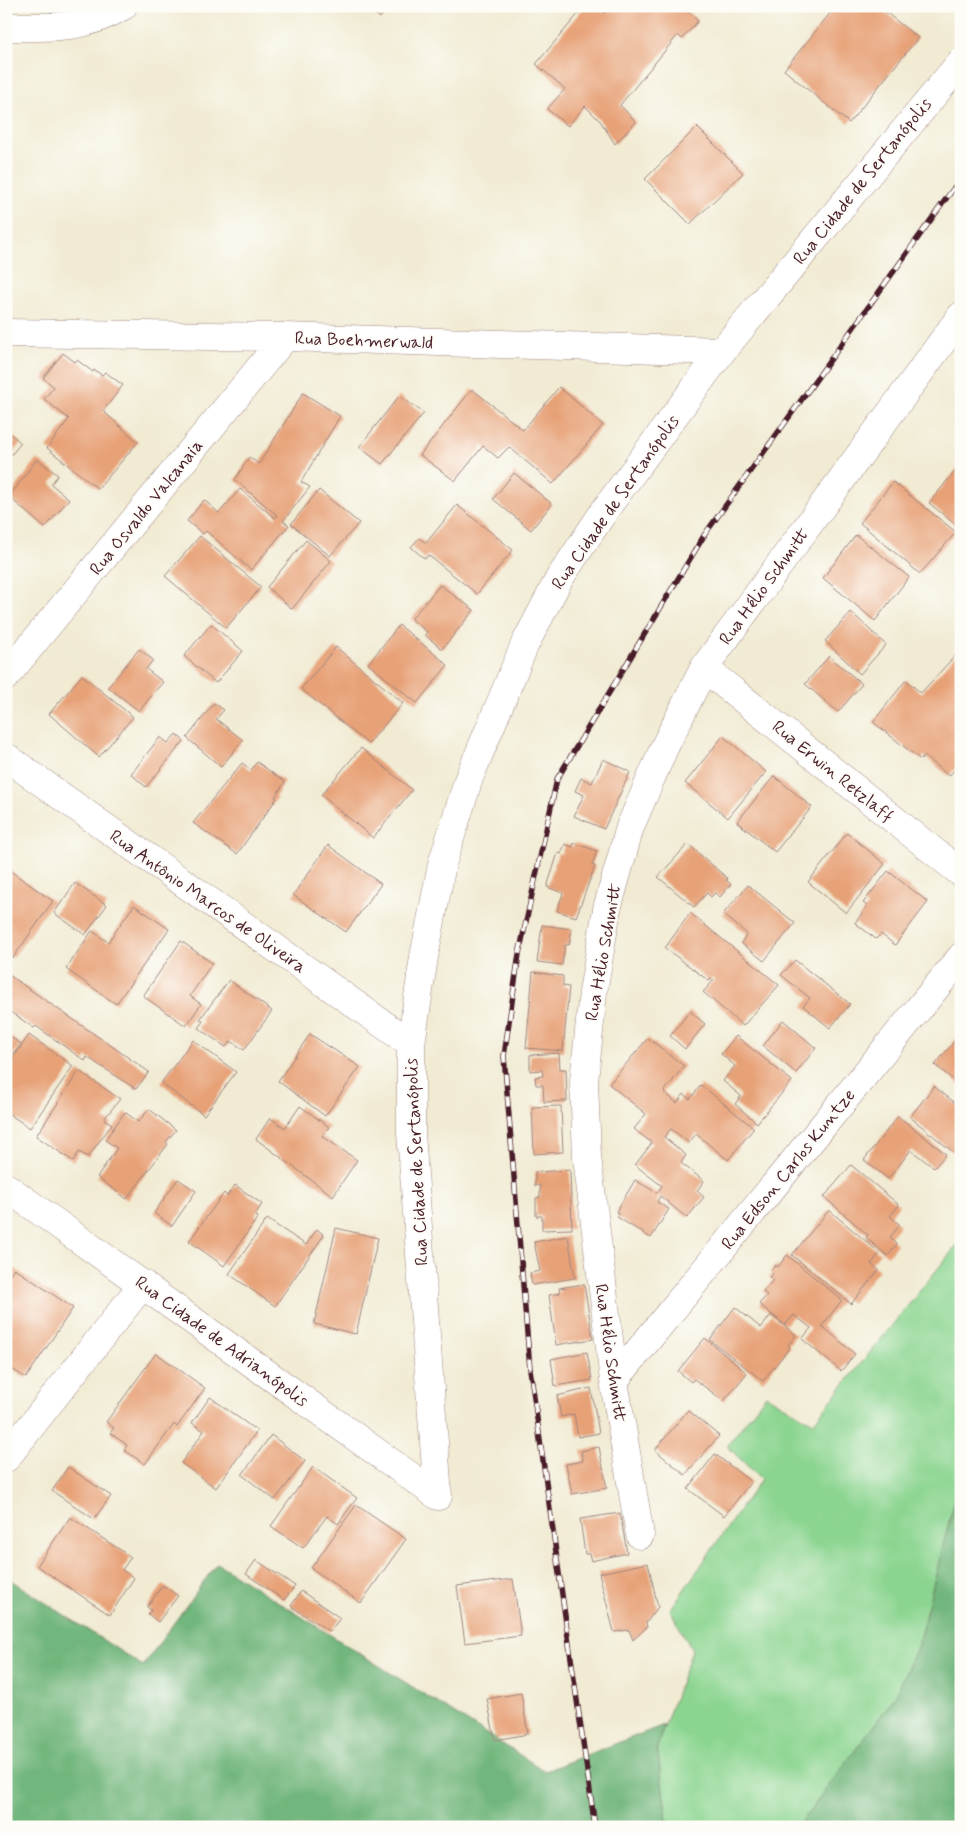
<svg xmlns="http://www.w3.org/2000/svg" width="967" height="1833" font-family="Mynerve,sans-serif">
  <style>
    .green { fill: #8cd591; stroke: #6b7a5e }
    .forest { fill: #71b67b; stroke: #5e6a53 }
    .building { fill: #e7a177 }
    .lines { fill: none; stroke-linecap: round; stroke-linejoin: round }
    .street-casing { stroke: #9e857f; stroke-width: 29 }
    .street { stroke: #fff; stroke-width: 28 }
    .rail-casing { stroke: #4a1f2b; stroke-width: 5.5 }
    .rail { stroke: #fdfcf7; stroke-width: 4; stroke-dasharray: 11; stroke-linecap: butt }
    .labels { text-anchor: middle; stroke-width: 4; stroke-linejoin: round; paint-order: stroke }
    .street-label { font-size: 18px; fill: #4a1f2b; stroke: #fdfcf7 }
  </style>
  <rect width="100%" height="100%" fill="#fdfcf7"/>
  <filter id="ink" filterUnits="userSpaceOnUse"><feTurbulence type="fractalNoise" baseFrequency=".02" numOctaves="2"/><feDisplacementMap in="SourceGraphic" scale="10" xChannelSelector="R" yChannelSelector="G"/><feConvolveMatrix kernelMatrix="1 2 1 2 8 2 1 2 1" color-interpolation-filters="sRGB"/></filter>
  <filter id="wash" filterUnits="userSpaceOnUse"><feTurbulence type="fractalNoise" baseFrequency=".0096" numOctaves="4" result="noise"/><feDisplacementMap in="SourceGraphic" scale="20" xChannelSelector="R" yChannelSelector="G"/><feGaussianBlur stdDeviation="1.12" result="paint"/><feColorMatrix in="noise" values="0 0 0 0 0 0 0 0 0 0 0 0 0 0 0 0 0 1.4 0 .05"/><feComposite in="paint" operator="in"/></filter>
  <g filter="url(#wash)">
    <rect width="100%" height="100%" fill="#f1ebd3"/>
    <path class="green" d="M961 1240V1492L956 1495 918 1645 895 1697 798 1827H668L657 1747 692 1650 670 1610 761 1479 727 1446 766 1395 813 1423Z"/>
    <path class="forest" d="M961 1492V1827H798L895 1697 918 1645 956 1495Z
      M217 1563 545 1771 664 1725 657 1748 668 1827H6V1577L143 1666Z"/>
    <g id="blocks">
      <path class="building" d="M366 6H390L380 18Z
        M585 6H597L604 13 610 6H682L698 21 682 39 678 35 620 105 636 122 615 144 601 122 585 106 568 126 547 109 565 89 536 64Z
        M836 6H878L918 38 849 123 784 70Z
        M697 127 743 173 690 224 645 179Z
        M63 353 75 362 77 360 93 372 94 370 102 375 105 372 123 385 103 411 138 442 98 489 47 448 69 419 44 399 54 387 43 378Z
        M559 387 603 425 553 484 509 447 498 458 483 446 455 481 420 455 472 389 523 430Z
        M303 393 340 416 301 482 310 487 283 521 289 525 251 570 206 531 203 534 187 521 204 500 219 513 240 489 275 518 277 515 235 480 249 457 259 464Z
        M399 396 424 413 382 464 359 447Z
        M6 430 21 443 6 461Z
        M37 459 58 475 51 484 69 499 45 528 9 497Z
        M961 464V529L929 503Z
        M514 473 552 504 531 530 493 499Z
        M893 482 956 532 920 574 860 523Z
        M319 490 359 523 330 556 291 524Z
        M457 505 513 550 477 594 428 555 425 559 411 547 419 538 426 543Z
        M856 535 909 577 875 621 823 578Z
        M200 536 261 587 226 628 165 576Z
        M306 540 331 561 292 609 267 587Z
        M440 585 474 610 442 649 425 635 427 632 411 619Z
        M851 612 886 645 860 674 825 641Z
        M211 624 243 651 216 683 184 656Z
        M399 625 448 665 417 703 368 664Z
        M336 647 403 703 368 744 301 689Z
        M139 649 153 660 146 669 163 682 139 711 108 687Z
        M961 649V762L949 776 924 756 921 760 873 722 906 680 921 693Z
        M829 656 862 684 838 712 805 684Z
        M82 675 133 717 99 757 49 714Z
        M214 703 224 710 216 719 243 740 221 767 187 738Z
        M176 734 184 741 146 787 131 774 160 737 168 743Z
        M723 736 766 772 728 818 685 783Z
        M361 748 412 790 373 838 321 795Z
        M603 759 630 772 604 829 574 816 584 795 575 791 581 778 592 783Z
        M257 762 285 782 275 797 277 798 237 854 193 823 242 763 251 770Z
        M774 776 812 807 775 852 737 822Z
        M847 833 885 864 846 913 808 882Z
        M574 843 597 851 592 865 595 866 576 917 557 911 563 893 547 887 558 853 561 854 565 844 573 847Z
        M688 844 728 879 726 880 731 884 720 897 715 893 711 897 707 893 694 907 658 877Z
        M328 845 381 884 346 932 293 895Z
        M6 868 53 901 13 958 6 953Z
        M888 871 928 902 895 945 881 934 876 939 855 923 867 906 863 903Z
        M75 883 107 905 85 935 54 913Z
        M748 885 795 923 764 961 741 943 747 934 723 914Z
        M134 905 169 929 116 1004 66 969 92 931 108 942Z
        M690 913 779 985 743 1026 703 992 714 980 712 978 709 981 665 948Z
        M542 925 572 929 569 945H565L562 965 537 962Z
        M181 941 212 963 190 996 201 1004 186 1026 143 996Z
        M795 960 850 1004 830 1028 803 1006 810 998 781 975Z
        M533 972 563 976V986L569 987 563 1051 526 1048Z
        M6 973 149 1072 136 1089 87 1057 85 1061 36 1026 34 1028 6 1009Z
        M229 980 272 1011 244 1050 231 1041 226 1047 198 1028 203 1021 200 1019Z
        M690 1011 705 1024 685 1049 670 1036Z
        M783 1020 816 1048 796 1073 763 1046Z
        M961 1033V1086L935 1065Z
        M6 1034 21 1044 6 1064Z
        M310 1034 360 1067 325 1116 278 1081Z
        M29 1035 73 1066 30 1128 6 1112V1068Z
        M736 1036 792 1081 757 1123 735 1104 741 1096 723 1081 735 1066 721 1054Z
        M648 1038 684 1066 664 1092 677 1103 684 1094 690 1099 701 1085 754 1128 728 1160 696 1134 689 1143 671 1129 664 1137 686 1155 681 1163 704 1181 697 1191 704 1197 687 1218 660 1196 657 1202 669 1209 651 1238 617 1217 619 1214 616 1212 635 1180 657 1193 662 1186 635 1165 652 1143 634 1129 646 1114 609 1084Z
        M193 1040 236 1072 204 1115 161 1083Z
        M559 1053 560 1069H566L567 1101 544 1102 543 1085H536L535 1077 543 1076 542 1070 530 1071V1055Z
        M79 1071 120 1099 104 1119 112 1124 88 1157 79 1152 73 1161 36 1136Z
        M934 1086 961 1108V1152L958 1156 910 1117Z
        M300 1106 329 1127 322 1136 357 1160 333 1196 256 1139 270 1118 285 1128Z
        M561 1106 563 1152 534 1154 532 1107Z
        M149 1109 176 1130 166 1142 168 1144 127 1199 97 1177 117 1148 105 1140 125 1112 138 1122Z
        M898 1116 946 1154 934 1168 911 1150 888 1179 864 1160Z
        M851 1165 899 1205 890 1216 900 1225 890 1237 897 1244 888 1256 866 1238 868 1235 824 1197Z
        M570 1170 572 1229 542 1230V1216H536V1198L540 1197V1185L535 1186V1172Z
        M178 1179 196 1191 172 1226 154 1213Z
        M235 1185 262 1204 255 1215 258 1217 224 1266 189 1241 224 1193 227 1196Z
        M829 1210 880 1253 871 1264 879 1270 851 1304 792 1255Z
        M267 1219 306 1245 317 1229 324 1235 275 1306 229 1274Z
        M336 1228 378 1238 356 1334 314 1324Z
        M568 1236 575 1278 532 1285 530 1273 540 1271 534 1242Z
        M787 1255 842 1300 822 1326 855 1354 841 1371 802 1339 811 1328 794 1315 785 1325 759 1304 767 1295 763 1292 773 1280 769 1277 773 1274 770 1271 776 1265 778 1267Z
        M14 1268 73 1308 26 1378 6 1365V1279Z
        M584 1284 593 1339 556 1345 549 1295 560 1293 559 1288Z
        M735 1307 761 1328 771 1315 796 1335 788 1345 790 1347 763 1381 710 1340Z
        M705 1338 747 1373 724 1401 694 1379 691 1382 678 1371Z
        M587 1352 592 1380 555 1386 551 1359Z
        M156 1353 205 1388 177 1427 174 1424 145 1464 124 1450 127 1445 110 1433 114 1428 106 1422Z
        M591 1388 599 1433 578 1437 574 1414 561 1417 557 1396Z
        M210 1397 257 1431 216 1488 181 1463 204 1431 192 1423Z
        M688 1410 719 1436 685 1475 655 1450Z
        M271 1435 305 1461 275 1500 242 1475Z
        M599 1447 607 1488 572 1494 566 1464 583 1461 581 1451Z
        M715 1454 751 1482 724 1516 688 1489Z
        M68 1467 111 1496 94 1519 52 1491Z
        M313 1467 357 1498 338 1524 327 1516 303 1548 271 1526Z
        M356 1505 406 1539 361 1603 311 1568Z
        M620 1513 627 1553 591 1561 589 1554H585L580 1519Z
        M70 1517 131 1557 122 1570 134 1578 110 1615 37 1566Z
        M256 1560 295 1586 284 1600 246 1574Z
        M648 1563 658 1607 646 1623 647 1627 633 1640 629 1630 614 1632 599 1573Z
        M513 1579 521 1636 465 1643 457 1586Z
        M163 1585 178 1596 158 1622 148 1614 151 1610 147 1607Z
        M301 1591 340 1618 330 1632 291 1606Z
        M521 1693 528 1734 495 1740 487 1699Z"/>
    </g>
  </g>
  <g filter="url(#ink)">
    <use href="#blocks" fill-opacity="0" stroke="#9e857f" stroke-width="1"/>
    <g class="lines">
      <g class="street-casing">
        <path id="street" d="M6 27C51 27 83 30 123 6
          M6 333 285 337 722 351
          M704 668 961 873
          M6 676 285 337
          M6 757 411 1044
          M6 1187 438 1496
          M614 1381 961 957
          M6 1458 143 1284
          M438 1496 411 1133V1044L424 957 442 864 469 778 525 644 559 579 607 507 722 351 961 62
          M640 1535 614 1381 587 1157 584 1081 593 992 607 909 630 827 664 748 704 668 961 316"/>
      </g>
      <use href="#street" class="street"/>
      <g class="rail-casing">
        <path id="rail" d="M595 1827 530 1369 504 1056 519 954 557 779 705 534 961 178"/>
      </g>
      <use href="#rail" class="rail"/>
    </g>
  </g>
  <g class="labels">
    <g class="street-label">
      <text transform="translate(862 181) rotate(-51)" y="6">Rua Cidade de Sertanópolis</text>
      <text transform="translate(364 340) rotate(2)" y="6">Rua Boehmerwald</text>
      <text transform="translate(615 502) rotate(-55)" y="6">Rua Cidade de Sertanópolis</text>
      <text transform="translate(146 507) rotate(-51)" y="6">Rua Osvaldo Valcanaia</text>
      <text transform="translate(764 586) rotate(-54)" y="6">Rua Hélio Schmitt</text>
      <text transform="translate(833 771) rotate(39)" y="6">Rua Erwin Retzlaff</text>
      <text transform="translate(208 901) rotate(35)" y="6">Rua Antônio Marcos de Oliveira</text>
      <text transform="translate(603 952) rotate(-80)" y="6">Rua Hélio Schmitt</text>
      <text transform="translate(416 1162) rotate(-93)" y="6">Rua Cidade de Sertanópolis</text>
      <text transform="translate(788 1169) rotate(-51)" y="6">Rua Edson Carlos Kuntze</text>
      <text transform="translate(222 1341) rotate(36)" y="6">Rua Cidade de Adrianópolis</text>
      <text transform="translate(611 1353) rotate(82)" y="6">Rua Hélio Schmitt</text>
    </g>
  </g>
  <rect width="967" height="1833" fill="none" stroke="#fdfcf7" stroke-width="25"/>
</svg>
